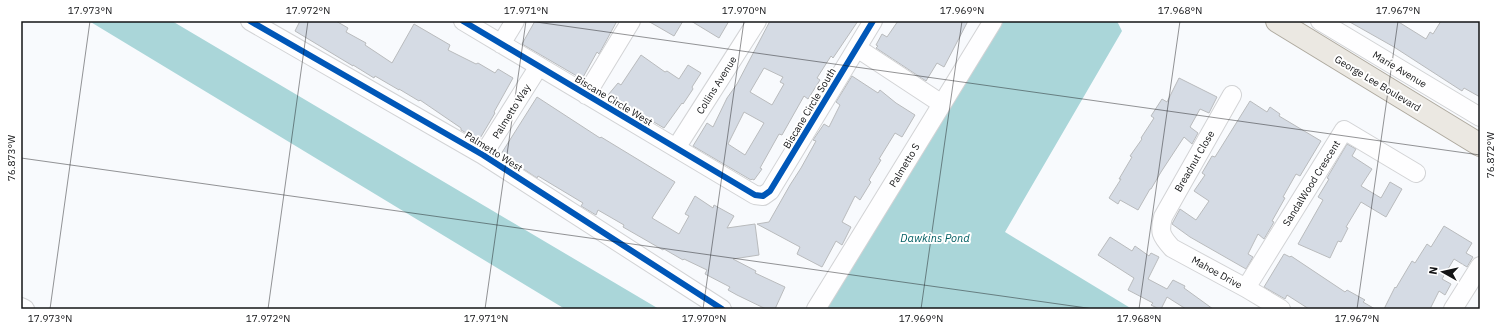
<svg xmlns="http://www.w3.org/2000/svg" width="1501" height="330" font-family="'IBM Plex Sans',sans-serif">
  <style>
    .water { fill: #aad6d9 }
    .building { fill: #d5dbe4; stroke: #b9bbbd; fill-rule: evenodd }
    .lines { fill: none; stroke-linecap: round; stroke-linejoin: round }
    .minor-casing { stroke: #d2d3d5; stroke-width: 20 }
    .major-casing { stroke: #aea99e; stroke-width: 24 }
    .minor { stroke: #fefeff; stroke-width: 18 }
    .major { stroke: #ebe8e2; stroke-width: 22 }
    .cycleway-casing { stroke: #fff; stroke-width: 8 }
    .cycleway { stroke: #0057b8; stroke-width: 6 }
    .ticks { fill: none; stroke: #131416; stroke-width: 1; stroke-opacity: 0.45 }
    .labels { text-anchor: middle; stroke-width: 4; stroke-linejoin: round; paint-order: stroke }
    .street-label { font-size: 10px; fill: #131416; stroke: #fff }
    .water-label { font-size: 11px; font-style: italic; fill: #005e62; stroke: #fff }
    .neatline { fill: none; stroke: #131416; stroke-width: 1.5 }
    .ticks-label { font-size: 10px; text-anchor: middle; fill: #131416 }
  </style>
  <rect width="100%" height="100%" fill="#f8fafd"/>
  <path class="water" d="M89 21H172L659 309H565Z
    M986 21H1117L1122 31 1005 232 1132 309H810Z"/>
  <path class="building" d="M300 21H336L348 28 346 32 366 43 365 45 392 63 414 24 450 45 448 50 476 64 478 63 495 73 498 69 513 78 494 112 495 113 479 140 461 130V128L420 100 419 101 399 89V90L375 76 374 78 353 65V66L295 31Z
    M535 21H617L599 54 597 52 582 79 522 44Z
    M648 21H683L674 36Z
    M691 21H729L719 38Z
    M770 21H858L833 58 831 56 817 78 820 80 808 99 804 96 782 135 779 134 760 168 762 169 754 180 752 179 751 180 693 146 707 123 713 127 727 98 737 84ZM764 68 783 77 780 82 784 84 772 105 750 92ZM744 112 764 123 745 155 728 144Z
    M898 21H968L944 67 937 63 926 81 876 48 878 46 876 45 882 34 887 37Z
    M1348 21H1397L1426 39 1430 32 1433 34 1441 21H1480V97L1464 88 1462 91 1394 47Z
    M641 55 665 72 667 71 679 79 688 65 701 73 692 87 693 89 683 104 682 103 664 128 608 95 618 83 621 85Z
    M852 76 878 93 880 90 896 103 915 115 902 137 895 133 879 159 881 160 869 180 871 182 860 200 855 196 842 222 851 227 842 245 836 241 822 267 797 254 800 247 757 224 769 222 790 185 801 168 816 141 813 140 824 124 829 127 840 105 836 102Z
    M1179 78 1217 97 1209 113 1200 109 1190 127 1198 133 1192 144 1184 137 1161 172 1151 189H1150L1138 210 1120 200 1118 204 1109 198 1121 179H1119L1132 157 1130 156 1142 139 1141 138 1154 118 1151 116 1162 99 1167 102Z
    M537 97 600 138 601 137 675 182 652 218 679 234 689 216 685 214 695 196 713 208 714 205 734 216 727 228 755 224 759 255 733 259 756 271 755 273 785 287 775 309H766L737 295 728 290 730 287 705 274 707 270 684 259 683 260 664 249 663 250 623 227 624 225 598 210 596 215 581 206 583 203 538 176 537 178 501 154Z
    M1250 101 1267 112 1270 107 1280 114 1279 116 1321 141 1300 176 1296 174 1283 197 1285 198 1272 221 1274 222 1264 239 1258 234 1248 254 1253 257 1246 269 1190 237 1172 224 1180 209 1196 220 1209 201 1194 191 1205 175 1202 173 1212 156 1215 157Z
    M1347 144 1356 149 1352 156 1372 169 1361 186 1381 198 1390 182 1402 189 1386 217 1361 202 1346 227 1348 228 1341 242 1338 241 1330 258 1298 244 1323 200 1318 197 1329 179 1327 178Z
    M1444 226 1472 243 1466 253 1473 257 1467 267 1454 259 1442 279 1451 284 1445 295 1439 291 1430 309H1384L1395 287 1396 288 1412 261 1415 263 1427 244 1431 247Z
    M1110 237 1132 251 1135 246 1149 256 1151 253 1159 257 1148 279 1167 289 1173 280 1185 286 1184 288 1213 309H1186L1167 297 1161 309H1159L1151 305 1153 303 1128 290 1134 278 1098 255Z
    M1284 254 1290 257 1291 256 1345 292 1347 290 1365 300 1363 302 1375 309H1309L1287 295 1285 299 1264 287Z"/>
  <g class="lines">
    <g class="minor-casing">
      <path id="minor" d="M250 21 483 155 722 309
        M463 21 755 195 763 196 770 191 873 21
        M1320 21 1480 117
        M501 44 515 21
        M857 48 942 104
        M586 95 631 21
        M1232 95 1163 217C1159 232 1161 236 1172 248L1246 288 1281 309
        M676 148 757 21
        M483 155 539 66
        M1246 288 1344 130 1416 173
        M21 307 25 309
        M816 309 993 21
        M1453 309 1480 266"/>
    </g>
    <g class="major-casing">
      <path id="major" d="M1277 21 1480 145"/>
    </g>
    <use href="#minor" class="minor"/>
    <use href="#major" class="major"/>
    <g class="cycleway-casing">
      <path id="cycleway" d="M250 21 483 155 722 309
        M463 21 755 195 763 196 770 191 873 21"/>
    </g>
    <use href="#cycleway" class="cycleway"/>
  </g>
  <path class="ticks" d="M529 21 1480 155M21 158 1094 309M50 309 90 21M268 309 308 21M485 309 526 21M703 309 744 21M921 309 962 21M1139 309 1180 21M1357 309 1398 21"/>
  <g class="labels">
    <g class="street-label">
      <text transform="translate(1400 69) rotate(31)" y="4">Marie Avenue</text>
      <text transform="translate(1378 83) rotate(31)" y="4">George Lee Boulevard</text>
      <text transform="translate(716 85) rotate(-58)" y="4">Collins Avenue</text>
      <text transform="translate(614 100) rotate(31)" y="4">Biscane Circle West</text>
      <text transform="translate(809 108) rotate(-59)" y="4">Biscane Circle South</text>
      <text transform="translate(511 111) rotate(-58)" y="4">Palmetto Way</text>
      <text transform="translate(494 151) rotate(32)" y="4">Palmetto West</text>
      <text transform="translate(1194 161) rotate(-60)" y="4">Breadnut Close</text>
      <text transform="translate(904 165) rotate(-59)" y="4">Palmetto S</text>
      <text transform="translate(1311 183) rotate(-58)" y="4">SandalWood Crescent</text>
      <text transform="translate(1217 272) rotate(29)" y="4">Mahoe Drive</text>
    </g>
    <g class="water-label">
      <text x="935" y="242">Dawkins Pond</text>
    </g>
  </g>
  <rect width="1501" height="330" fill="none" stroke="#ffffff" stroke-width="44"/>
  <g transform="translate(1443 272) rotate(278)" stroke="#ffffff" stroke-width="3" paint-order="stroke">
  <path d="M0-3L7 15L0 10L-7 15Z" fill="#131416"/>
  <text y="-6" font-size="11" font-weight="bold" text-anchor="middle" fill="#131416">N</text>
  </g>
  <rect x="22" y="22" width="1457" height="286" class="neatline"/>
  <g class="ticks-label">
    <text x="90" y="14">17.973°N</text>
    <text x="308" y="14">17.972°N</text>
    <text x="526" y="14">17.971°N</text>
    <text x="744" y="14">17.970°N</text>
    <text x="962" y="14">17.969°N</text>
    <text x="1180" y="14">17.968°N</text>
    <text x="1398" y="14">17.967°N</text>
    <text transform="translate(1490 155) rotate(-90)" y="4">76.872°W</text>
    <text transform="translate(11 158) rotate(-90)" y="4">76.873°W</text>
    <text x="50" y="322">17.973°N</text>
    <text x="268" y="322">17.972°N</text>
    <text x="486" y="322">17.971°N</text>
    <text x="704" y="322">17.970°N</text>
    <text x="921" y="322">17.969°N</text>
    <text x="1139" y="322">17.968°N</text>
    <text x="1357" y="322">17.967°N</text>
  </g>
</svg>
